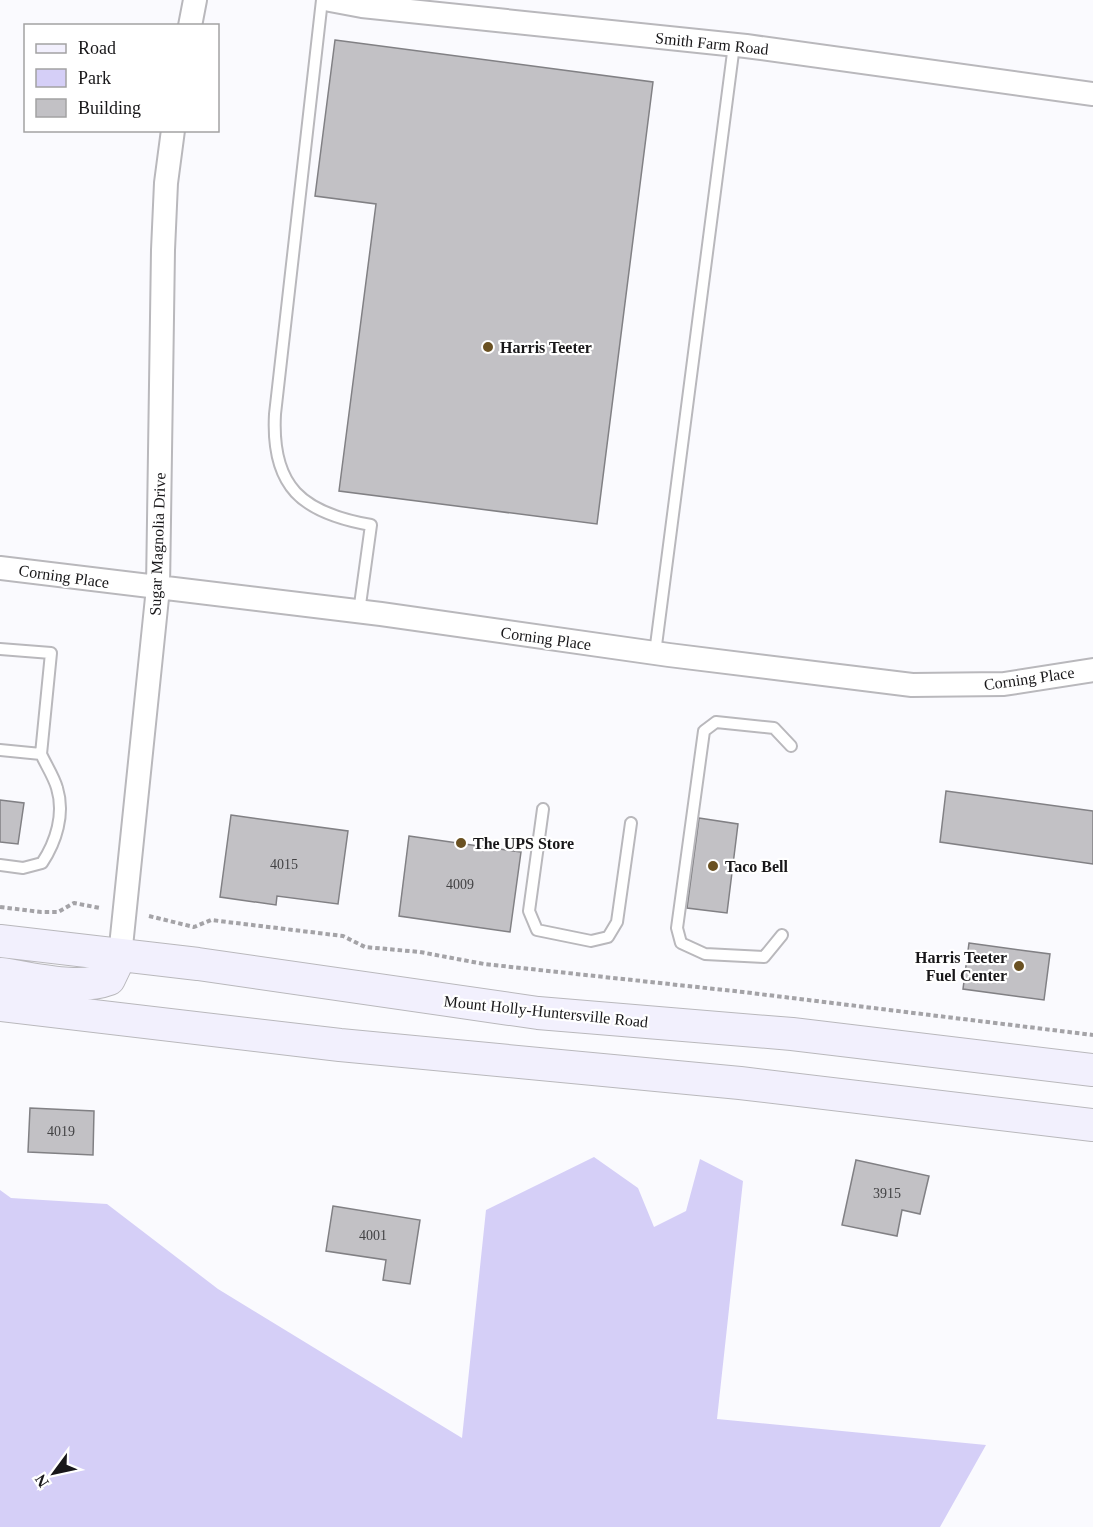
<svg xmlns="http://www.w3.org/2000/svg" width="1093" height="1527" font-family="Georgia,serif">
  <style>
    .green { fill: #d5cff7 }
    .building { fill: #c2c1c5; stroke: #818084; stroke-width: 1.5 }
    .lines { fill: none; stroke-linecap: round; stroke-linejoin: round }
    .service-casing { stroke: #b9b8bc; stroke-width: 14 }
    .minor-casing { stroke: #b9b8bc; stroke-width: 26 }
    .secondary-casing { stroke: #b9b8bc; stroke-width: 34 }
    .path { stroke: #a4a3a7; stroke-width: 4; stroke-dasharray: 4.5 3; stroke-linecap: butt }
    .service { stroke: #fff; stroke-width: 10 }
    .minor { stroke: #fff; stroke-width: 22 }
    .secondary { stroke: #f2f0fd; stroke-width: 32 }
    .poi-dot { fill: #6a5122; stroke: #fff; stroke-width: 2 }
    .labels { text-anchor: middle; stroke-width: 4.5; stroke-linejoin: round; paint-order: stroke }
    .number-label { font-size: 14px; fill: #424244 }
    .street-label { font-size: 16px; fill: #181719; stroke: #fff }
    .poi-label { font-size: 16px; font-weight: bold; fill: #181719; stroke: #fff; text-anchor: start }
  </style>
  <rect width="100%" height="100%" fill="#fafafe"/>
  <path class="green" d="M594 1157 638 1188 654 1227 686 1211 700 1159 743 1181 717 1419 986 1445 940 1527H0V1190L11 1198 107 1204 218 1289 462 1438 486 1210Z"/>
  <path class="building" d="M335 40 653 82 597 524 339 491 376 204 315 196Z
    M946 791 1093 811V864L940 842Z
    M0 800 24 803 18 844 0 842Z
    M231 815 348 831 338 904 277 896 276 905 220 897Z
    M699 818 738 824 727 913 687 908Z
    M409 836 521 852 510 932 399 916Z
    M969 943 1050 954 1044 1000 963 989Z
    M30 1108 94 1111 93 1155 28 1152Z
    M856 1160 929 1176 920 1214 902 1210 897 1236 842 1225Z
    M333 1206 420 1220 410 1284 383 1280 386 1260 326 1251Z"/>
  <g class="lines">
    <g class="service-casing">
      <path id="service" d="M322 0 275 414C271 487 302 513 371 525L359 612
        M0 649 51 653 41 754 0 750
        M655 653 734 45
        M543 809 529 911 537 930 591 941 608 937 617 922 631 823
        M0 865 23 868 42 863C56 842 65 814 57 788 54 777 46 765 41 754
        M782 935 764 957 705 954 681 943 677 928 704 731 716 722 774 728 791 746"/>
    </g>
    <g class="minor-casing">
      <path id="minor" d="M330 0 362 6 746 46 1093 94
        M190 26 195 0
        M0 568 381 614 669 655 912 685 1004 684 1093 670
        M120 956 158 588 163 250 166 183 173 130"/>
    </g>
    <g class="secondary-casing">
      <path id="secondary" d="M0 941 198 964 538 1013 792 1034 1093 1070
        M0 974C33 978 77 991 109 979L120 956
        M0 1005 340 1045 740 1083 1093 1125"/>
    </g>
    <path class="path" d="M0 907 41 912H58L74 903 100 908
      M149 916 194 927 211 920 343 936 365 947 420 952 484 964 743 992 1093 1035"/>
    <use href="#service" class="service"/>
    <use href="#minor" class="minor"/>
    <use href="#secondary" class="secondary"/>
  </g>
  <g class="poi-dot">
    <circle cx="488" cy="347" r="6"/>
    <circle cx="461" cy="843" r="6"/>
    <circle cx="713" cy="866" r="6"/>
    <circle cx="1019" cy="966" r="6"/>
  </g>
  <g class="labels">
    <g class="number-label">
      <text x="284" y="869">4015</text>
      <text x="460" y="889">4009</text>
      <text x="61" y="1136">4019</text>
      <text x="887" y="1198">3915</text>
      <text x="373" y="1240">4001</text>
    </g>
    <g class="street-label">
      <text transform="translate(712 43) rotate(6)" y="6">Smith Farm Road</text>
      <text transform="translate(157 544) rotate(-88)" y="6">Sugar Magnolia Drive</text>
      <text transform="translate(64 576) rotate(8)" y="6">Corning Place</text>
      <text transform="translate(546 638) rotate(8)" y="6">Corning Place</text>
      <text transform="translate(1029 678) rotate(-8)" y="6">Corning Place</text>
      <text transform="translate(546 1011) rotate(6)" y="6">Mount Holly-Huntersville Road</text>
    </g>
    <g class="poi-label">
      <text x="500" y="353">Harris Teeter</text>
      <text x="473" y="849">The UPS Store</text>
      <text x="725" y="872">Taco Bell</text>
      <text x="1007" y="963" text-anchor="end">Harris Teeter<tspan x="1007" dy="18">Fuel Center</tspan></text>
    </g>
  </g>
  <rect x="24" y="24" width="195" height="108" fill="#ffffff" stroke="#a3a2a3" stroke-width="1.5"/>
  <rect x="36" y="44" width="30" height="9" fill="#f2f0fd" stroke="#a3a2a3" stroke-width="1.5"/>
  <text x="78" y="54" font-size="18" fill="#181719">Road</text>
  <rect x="36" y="69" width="30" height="18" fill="#d5cff7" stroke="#a3a2a3" stroke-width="1.5"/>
  <text x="78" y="84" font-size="18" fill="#181719">Park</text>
  <rect x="36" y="99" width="30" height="18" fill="#c2c1c5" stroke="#a3a2a3" stroke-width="1.5"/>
  <text x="78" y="114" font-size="18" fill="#181719">Building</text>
  <g transform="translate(54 1473) rotate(237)" stroke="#ffffff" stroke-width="4.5" paint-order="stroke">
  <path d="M0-4.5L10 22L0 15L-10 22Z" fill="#181719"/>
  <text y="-9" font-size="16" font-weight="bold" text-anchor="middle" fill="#181719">N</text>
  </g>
</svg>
